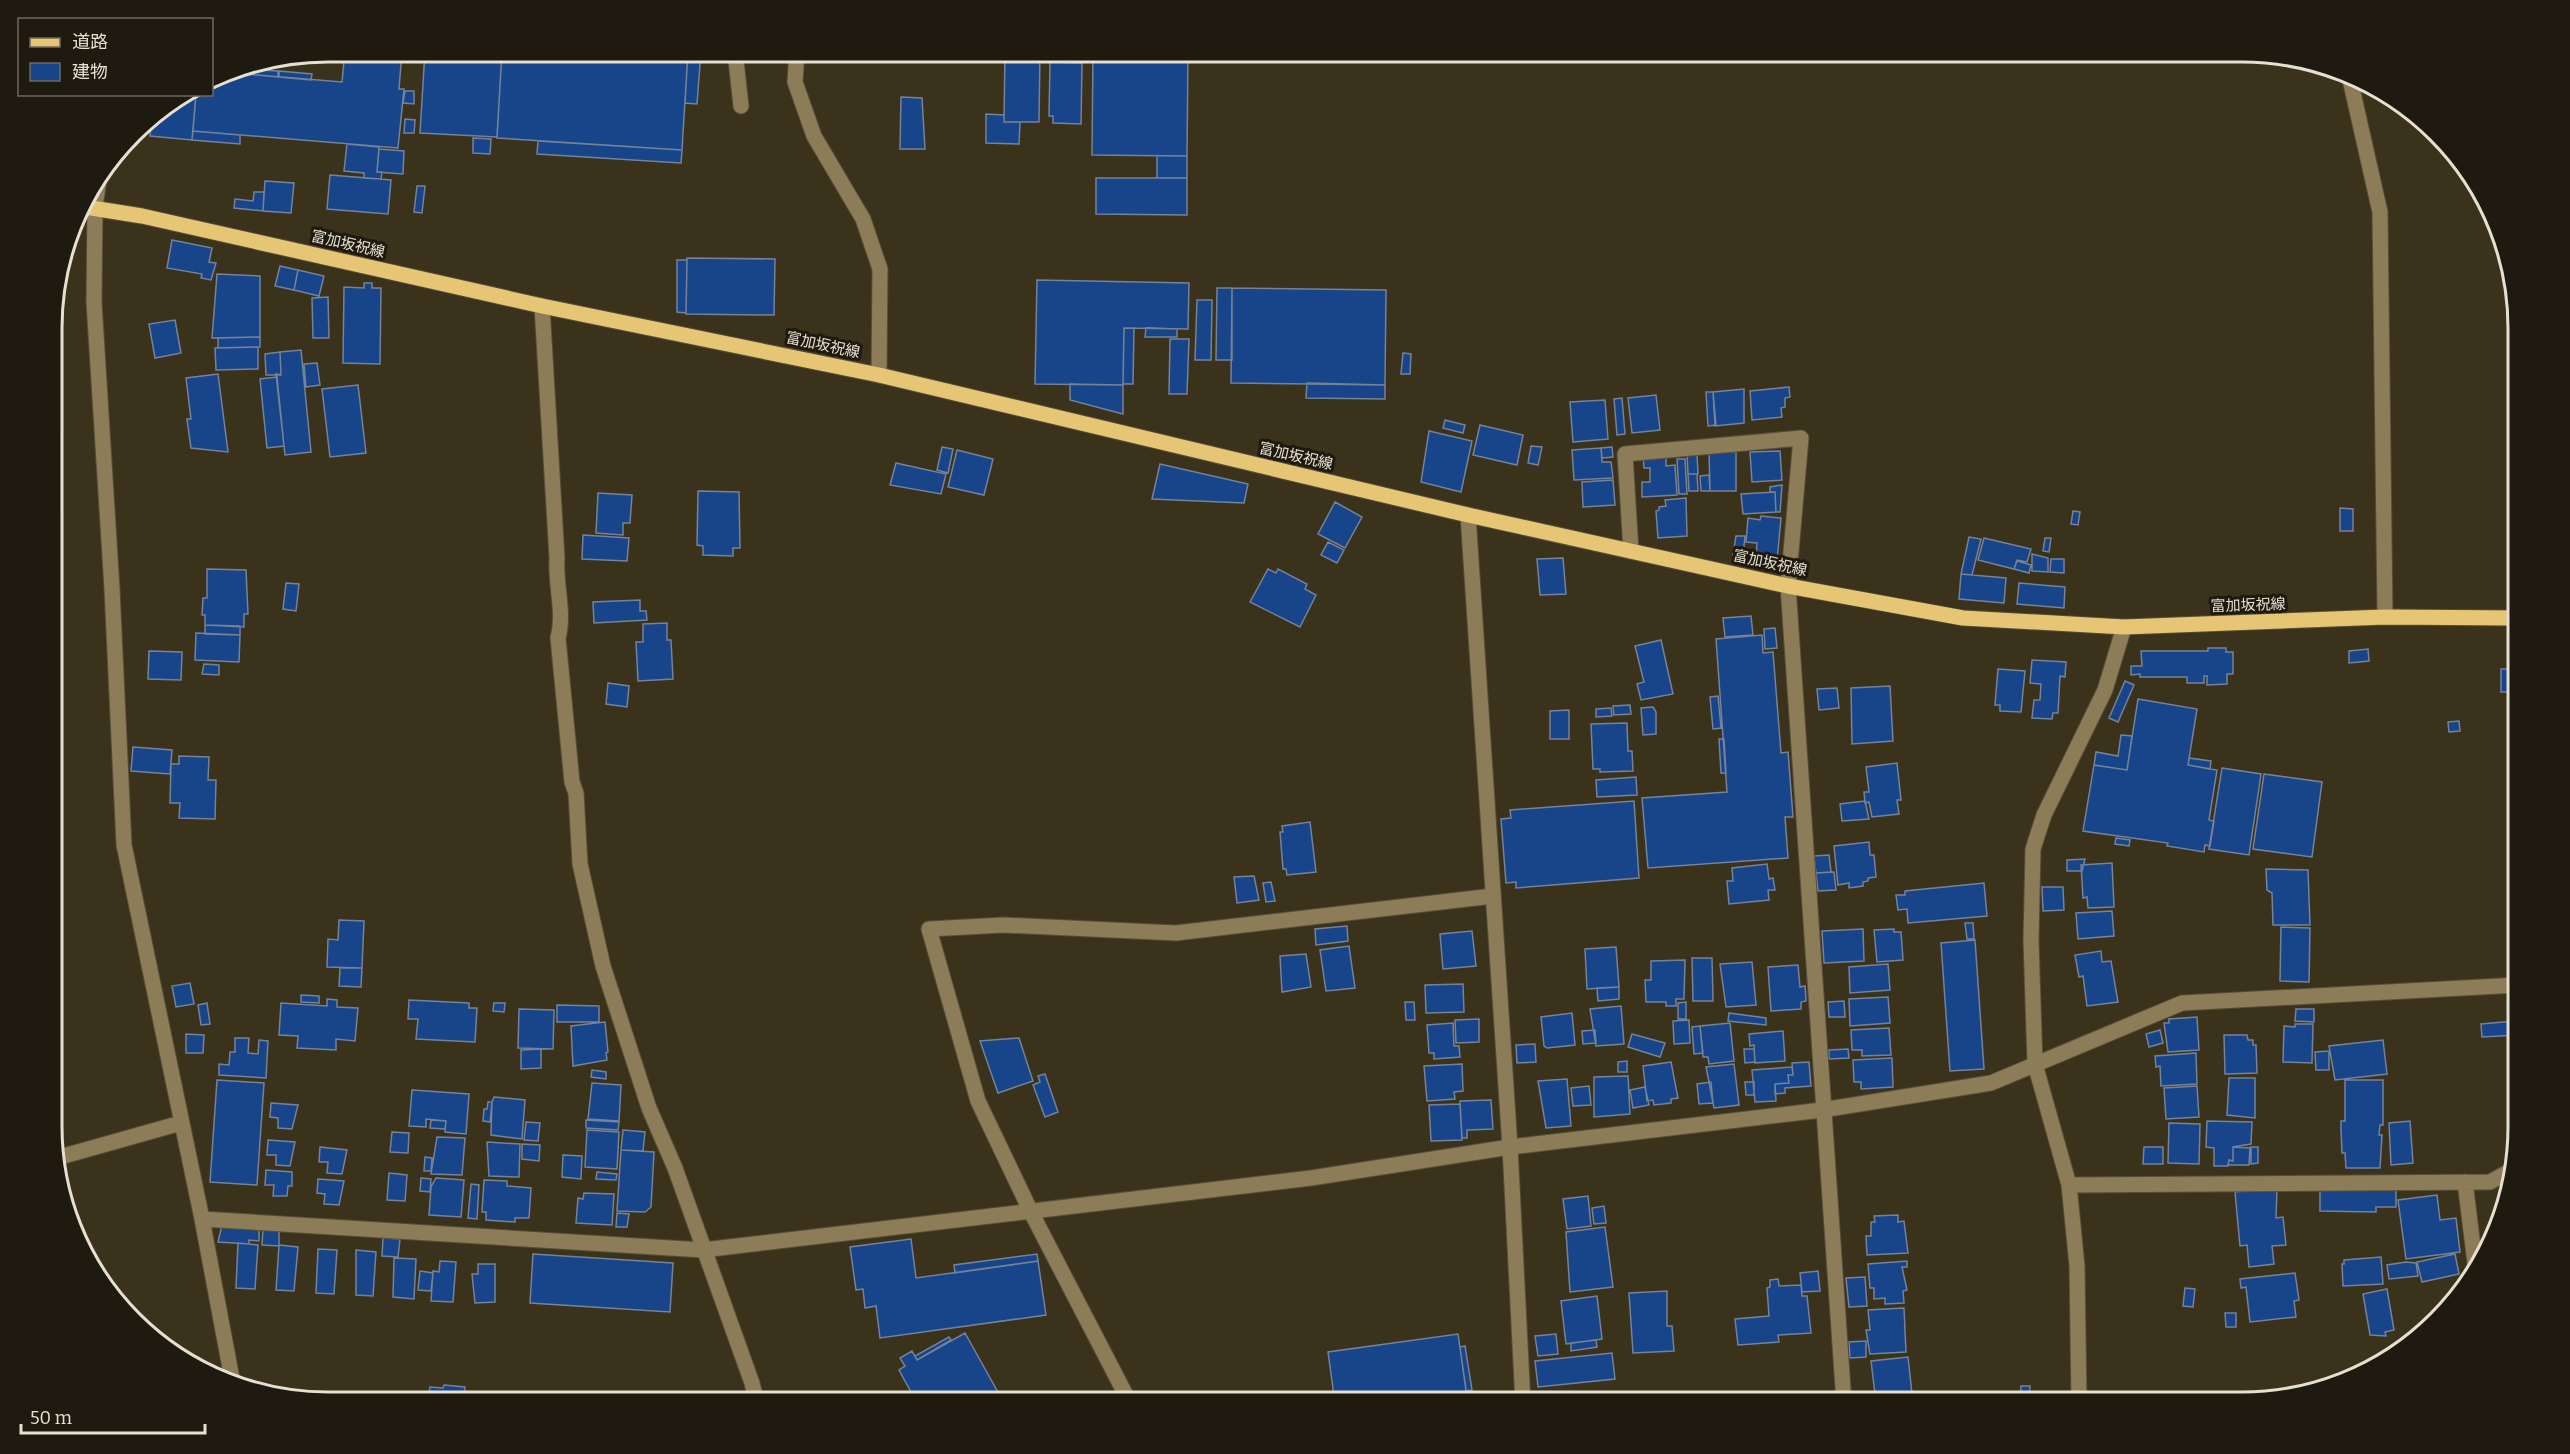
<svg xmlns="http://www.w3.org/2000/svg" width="2570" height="1454" viewBox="0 0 2570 1454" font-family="Bitter,'Noto Sans JP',serif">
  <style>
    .building { fill: #184489; stroke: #74839a; stroke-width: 1.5 }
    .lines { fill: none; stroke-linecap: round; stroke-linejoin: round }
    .minor-casing { stroke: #564e38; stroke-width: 17 }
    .major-casing { stroke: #564e38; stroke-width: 17 }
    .minor { stroke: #8c7c57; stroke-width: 15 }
    .major { stroke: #e6c575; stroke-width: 15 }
    .labels { text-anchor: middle; stroke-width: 6; stroke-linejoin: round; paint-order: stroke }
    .street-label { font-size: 15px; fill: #e6e0d2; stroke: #1f1a10 }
    .rim { fill: none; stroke: #e6e0d2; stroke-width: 3 }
  </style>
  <rect width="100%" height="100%" fill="#3b321b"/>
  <path class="building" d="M345 51H402L399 89H404L398 148 193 131 196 94H212V79L222 72 342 82Z
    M425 51H502L497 137 420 133Z
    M502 51H688L682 150 497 138Z
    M688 51H701L697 104 685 103Z
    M1005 51H1040L1039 122H1004Z
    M1093 51H1188L1187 156 1092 155Z
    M1050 62 1082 63 1081 124 1053 123V116H1049Z
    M247 69 278 71V77L246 74Z
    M279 71 312 74 311 80 279 77Z
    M405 91H414V104L403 103Z
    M186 94H196L192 140 150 136 152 115Z
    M901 97 922 98 925 149H900Z
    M986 114 1004 115V122H1020L1019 144 986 143Z
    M405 119 415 120 414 133H404Z
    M193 131 240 135V144L192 140Z
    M473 138 491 139 490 154 473 153Z
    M538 141 682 150 681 163 537 154Z
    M347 144 379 147 377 172H382L381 179 364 178V173L344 171Z
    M379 149 404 151 403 174 377 172Z
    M1157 156H1187V178H1157Z
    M330 175 391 180 388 214 327 209Z
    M1096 178H1187V215L1096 214Z
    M265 181 294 183 291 213 263 211Z
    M417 186H425L422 213 414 212Z
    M254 192H264L263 211 234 208 235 199 253 201Z
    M172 240 212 248 209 262 216 263 211 280 201 278 202 274 167 268Z
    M687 258 775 259 774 315 686 314Z
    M677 260H687L686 313 677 312Z
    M280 266 298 270 294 290 275 286Z
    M298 270 324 276 319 296 294 290Z
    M217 274 260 276V337L212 338Z
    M1037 280 1189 283 1188 329 1124 328 1123 385 1035 384Z
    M364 283H372V288H381L380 364 343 363 344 287 364 288Z
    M1217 288H1232V360H1216Z
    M1232 288 1386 290 1385 385 1231 383Z
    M328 297 329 338H313L312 298Z
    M1197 300H1212L1211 360H1195Z
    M175 320 181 353 155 358 149 324Z
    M1124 328H1134L1133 384H1123Z
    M1146 328 1177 329V337H1145Z
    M260 337V347L218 348V338Z
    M1170 339H1189L1187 394H1169Z
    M258 347V369L216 370 215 348Z
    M301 350 311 452 285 455 276 374 281 375 280 352Z
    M280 352 281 375H266L265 354Z
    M1403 353 1411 354 1410 374H1401Z
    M317 363 320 385 306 387 304 364Z
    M218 374 228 452 191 448 187 419H191L186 378Z
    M277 377 284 446 267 448 260 379Z
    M1307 383 1385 385V399L1306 398Z
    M1070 384 1123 385V414L1070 400Z
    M358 385 366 453 330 457 322 389Z
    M1789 387 1790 397 1785 398V407L1781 408 1782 417 1752 420 1750 391Z
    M1744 389V423L1715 426 1713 392Z
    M1706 392H1713L1716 425 1708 426Z
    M1656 395 1660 430 1632 433 1628 398Z
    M1622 398 1625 434 1617 435 1614 399Z
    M1605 400 1608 439 1573 442 1570 402Z
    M1445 420 1465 425 1463 433 1443 428Z
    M1480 425 1523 435 1517 465 1473 455Z
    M1429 431 1472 441 1461 492 1421 482Z
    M1531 446 1542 447 1538 465 1528 463Z
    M942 447 953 449 948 473 937 470Z
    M1612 447 1613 457 1602 458 1601 448Z
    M1601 448 1602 462H1611L1613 478 1574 480 1572 450Z
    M957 450 993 459 984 495 948 487Z
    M1780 451 1782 480 1752 482 1750 452Z
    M1709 452H1736V491H1710Z
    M1687 454H1697L1698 474H1688Z
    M1666 455V466L1675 465 1677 495 1642 497V482H1650V468H1644L1643 456Z
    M1677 459H1685L1687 494H1679Z
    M896 463 946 474 941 494 890 485Z
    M1160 464 1248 484 1244 503 1152 499Z
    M1688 474H1697L1698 491H1689Z
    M1709 475 1710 491H1701L1700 476Z
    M1613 480 1615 505 1583 507 1582 482Z
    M1782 485 1780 512H1776L1775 492H1770V487Z
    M698 491 739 492 740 548H733V556L703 555V546L697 545Z
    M1775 492 1776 512 1743 514 1741 494Z
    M598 493 632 495 630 523H623V535L596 533Z
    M1686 498 1687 536 1658 538 1656 511 1659 510V507L1666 506 1665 500Z
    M1335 502 1362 517 1345 548 1318 534Z
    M2340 508 2353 509V531H2340Z
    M2073 511 2080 512 2078 525 2071 524Z
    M1761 516 1781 518 1777 561 1756 559 1757 543 1746 542 1748 518 1760 520Z
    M583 535 629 538 627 561 582 559Z
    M1736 536H1745L1743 556 1733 555Z
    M1969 537 1981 539 1972 575 1961 574Z
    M1984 538 2031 549 2027 562 2017 560 2014 569 1978 560Z
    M2045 538H2051L2049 552 2043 551Z
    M1328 542 1344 550 1337 563 1321 555Z
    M2032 554 2048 558V572L2032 571Z
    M1563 558 1566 594 1540 595 1537 559Z
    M2051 559H2064V573L2050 572Z
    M2017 561 2031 565 2029 573 2014 569Z
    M207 569 246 570 248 614H244V627L205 625V615H202L203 598H207Z
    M1268 569 1276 573 1278 569 1307 584 1305 589 1316 595 1300 627 1250 602Z
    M1961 574 2006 578 2004 603 1959 599Z
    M286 583 299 584 296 611 283 609Z
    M2019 583 2065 587 2064 608 2017 604Z
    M640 600V611H646L647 620 594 623 593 602Z
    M1751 616 1753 635 1725 637 1723 618Z
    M667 623V640H671L673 679 638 681 636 642H643V624Z
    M205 625 240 626V635L205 634Z
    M1775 628 1777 648 1765 649 1764 629Z
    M196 633 240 635 239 662 195 660Z
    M1762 635 1763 653 1773 652 1781 753 1788 752 1793 817H1785L1788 858 1648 868 1642 798 1727 792 1716 639Z
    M1661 640 1673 694 1641 700 1637 684 1644 682 1635 646Z
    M2208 648H2226V652H2233V674H2227V684L2207 685V676H2204V683H2187V677H2140V674L2131 675V666H2142L2141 651H2208Z
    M2368 649 2369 661 2349 663V651Z
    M149 651 182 652 181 680 148 679Z
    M2032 660 2066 662 2065 677 2060 676 2058 713H2053L2052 719 2032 718 2034 700H2040L2041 684 2030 683Z
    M204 664 219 665V675L202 674Z
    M1998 669 2025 671 2021 712 2000 711V705H1995Z
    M2501 669H2518V692H2501Z
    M2125 681 2134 685 2118 722 2109 718Z
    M608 683 629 686 627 707 606 704Z
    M1890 686 1893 741 1852 744 1851 688Z
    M1837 688 1839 708 1819 710 1817 689Z
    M1718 696 1721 728 1713 729 1710 697Z
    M2138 699 2197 709 2188 765 2217 770 2209 820 2214 821 2210 846 2205 845 2204 852 2167 846 2168 843 2083 831 2094 765 2127 770Z
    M1630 705 1631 714 1614 715 1613 706Z
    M1653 707 1656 712V734L1643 735 1641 708Z
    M1611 708 1612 716 1596 717V709Z
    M1569 710V739H1550V711Z
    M2459 721 2460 731 2449 732 2448 722Z
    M1627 723 1628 751H1632L1633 771 1600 772V769H1593L1591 724Z
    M2121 735 2132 736 2127 770 2094 765 2096 752 2118 756Z
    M1719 739H1724L1726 773H1721Z
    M133 747 172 750 170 774 131 771Z
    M179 756 209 757 208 780H216L215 819 179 818 180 803H170L171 764H179Z
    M2189 758 2211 761 2210 769 2188 765Z
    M1897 763 1901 800H1897L1899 814 1872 817 1869 802 1865 803 1864 792H1869L1866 767Z
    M2222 768 2261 774 2249 855 2209 849Z
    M2264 774 2322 782 2312 857 2253 849Z
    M1636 777 1637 795 1597 797 1596 780Z
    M1634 801 1639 878 1516 888V882L1506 883 1501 819 1511 818 1510 810Z
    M1865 801 1869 819 1842 821 1840 804Z
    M1310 822 1316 872 1287 875 1286 869H1283L1280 832H1283L1282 826Z
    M2116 838 2130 840 2129 846 2115 844Z
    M1869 842 1870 855H1874L1876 877 1868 878V881L1863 882V886L1849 888V883L1838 885 1834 846Z
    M1829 855 1831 872 1816 873 1814 856Z
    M2085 859 2082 871H2067V860Z
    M2112 863 2114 907 2088 908 2087 897 2083 898 2081 865Z
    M1767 864 1769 879 1773 878 1775 890H1768L1769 900 1729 904 1727 881H1733L1732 868Z
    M2266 869 2308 870 2310 925H2273L2272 893 2267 890Z
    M1834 872 1836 890 1818 891 1816 873Z
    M1254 876 1259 900 1237 903 1234 877Z
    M1271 882 1275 901 1266 902 1263 883Z
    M1984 883 1987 916 1908 923 1907 909 1898 910 1896 895H1905V891Z
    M2042 887H2063L2064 910 2043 911Z
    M2112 911 2114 936 2078 939 2076 913Z
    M339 920 364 921 362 968 327 967 328 939 338 940Z
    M1965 923H1973L1974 939H1967Z
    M1347 926 1348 941 1316 945 1315 929Z
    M2281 927 2310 928 2309 982 2280 981Z
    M1863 929 1864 961 1824 963 1822 931Z
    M1894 929V932H1901L1903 960 1877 962 1874 930Z
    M1472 931 1476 966 1443 969 1440 934Z
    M1975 940 1984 1069 1950 1071 1941 943Z
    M1349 946 1355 988 1326 991 1320 950Z
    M1616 947 1619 987 1587 989 1585 949Z
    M2101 951 2102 962 2111 961 2118 1002 2087 1006 2083 976 2079 977 2075 955Z
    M1306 954 1311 987 1282 992 1280 956Z
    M1692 958H1712L1713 1001H1693Z
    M1685 960 1684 999H1676V1006H1666V1002H1646L1645 980H1651V961Z
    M1752 962 1756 1005 1726 1007 1720 964Z
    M1888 964 1890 990 1850 993 1849 967Z
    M1798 965 1800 987 1805 986 1806 1001 1801 1002V1009L1771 1011 1768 967Z
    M340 968H362L361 987 339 986Z
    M190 983 194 1004 176 1007 172 986Z
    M1463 984 1464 1012 1426 1013 1425 985Z
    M1619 987V999L1598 1001 1597 988Z
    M301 995 319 996V1003L301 1002Z
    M1888 997 1890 1023 1850 1026 1849 999Z
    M327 999 337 1000V1007L358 1008 355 1041 336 1039V1050L297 1048 298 1036 279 1035 281 1003 327 1006Z
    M409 1000 469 1003V1008H477L475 1042 416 1039 418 1019H408Z
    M1844 1001 1845 1017H1829L1828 1002Z
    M1405 1002H1414L1415 1020H1406Z
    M1686 1002V1019H1678V1003Z
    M207 1003 210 1024 201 1025 198 1005Z
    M494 1003H505L504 1012 493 1011Z
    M557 1005 599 1006V1022H557Z
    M1621 1006 1624 1044 1596 1046 1590 1009Z
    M519 1009 554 1010 553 1049 518 1048Z
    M2296 1009H2314V1022L2295 1021Z
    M1572 1013 1575 1045 1547 1048 1544 1046 1541 1017Z
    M1729 1013 1766 1018V1025L1728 1021Z
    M2197 1017 2199 1050 2168 1052 2164 1023H2169V1019Z
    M1479 1019V1042L1456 1043 1455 1020Z
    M1689 1020 1690 1043 1674 1044 1673 1021Z
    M2515 1021 2516 1035 2482 1037 2481 1024Z
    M605 1022 608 1052 606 1053 607 1060 573 1066 571 1026Z
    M1453 1023 1454 1046H1459L1460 1057 1434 1059V1053H1429L1427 1025Z
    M1730 1023 1734 1061 1709 1064 1708 1057H1703L1700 1026Z
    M2295 1024H2313L2312 1063 2283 1062 2284 1026 2295 1027Z
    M1700 1026 1703 1053 1694 1054 1692 1027Z
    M1889 1028 1891 1055 1862 1056V1050H1852L1851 1030Z
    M1595 1030 1596 1043 1583 1044 1582 1031Z
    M2160 1030 2163 1043 2149 1047 2146 1034Z
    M1783 1031 1785 1061 1755 1063 1754 1045 1750 1046 1749 1034Z
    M186 1034 204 1035 203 1053H186Z
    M1632 1034 1665 1043 1660 1057 1628 1047Z
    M2224 1035H2247L2248 1040H2253V1045H2256L2257 1073 2225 1074Z
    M235 1038H249L248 1053 258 1054 259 1040 268 1041 266 1078 219 1075V1064L229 1065 230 1052H235Z
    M1019 1038 1033 1081 998 1093 980 1041Z
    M2383 1040 2387 1074 2335 1080 2329 1046Z
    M1535 1044 1536 1062 1517 1063 1516 1045Z
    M541 1049V1068L521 1069V1050Z
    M1744 1049H1754L1755 1062 1745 1063Z
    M1848 1049 1849 1058 1829 1059V1050Z
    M2329 1051V1070H2316L2315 1052Z
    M2196 1053 2197 1084 2161 1086 2160 1066 2156 1067 2155 1056Z
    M1892 1058 1893 1087 1861 1089V1082H1854L1853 1060Z
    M1627 1061V1072H1618V1062Z
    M1671 1062 1678 1098 1671 1099V1103L1654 1105 1653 1100 1647 1101 1643 1066Z
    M1809 1062 1811 1086 1785 1088V1093L1775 1094V1084L1789 1083 1788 1075H1793L1792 1063Z
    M1462 1064 1463 1091 1454 1092 1455 1099 1427 1101 1424 1066Z
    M1734 1064 1739 1105 1714 1108 1706 1067Z
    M1792 1067 1793 1075H1788L1789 1083 1775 1084 1776 1101 1755 1102 1752 1070Z
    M592 1070 606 1072V1079L591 1077Z
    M1045 1074 1058 1112 1045 1117 1033 1085 1040 1082 1038 1076Z
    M1628 1076 1630 1114 1594 1117V1077Z
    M2229 1078H2255V1118L2227 1115Z
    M1567 1079 1571 1126 1546 1128 1538 1081Z
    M217 1080 264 1083 257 1185 210 1182Z
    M2345 1080H2383V1125H2380L2379 1135H2382L2380 1168H2346L2345 1153H2342L2341 1129V1121H2345Z
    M1711 1082 1713 1103 1699 1104 1697 1084Z
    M1745 1082H1754V1095H1746Z
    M592 1083 621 1085 619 1121 588 1119Z
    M1589 1086 1591 1105 1573 1106 1571 1088Z
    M2197 1086 2199 1117 2166 1119 2164 1088Z
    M1645 1087 1649 1105 1633 1108 1630 1090Z
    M412 1090 469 1094 466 1134 445 1132 446 1121 426 1119V1127L409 1126Z
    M494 1097 525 1100 522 1139 491 1135 492 1102Z
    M1491 1100 1493 1129 1467 1130V1138H1462L1460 1101Z
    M488 1102H492L490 1122 483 1121 484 1109H487Z
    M271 1103 298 1105 292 1129 278 1128V1118L270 1117Z
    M1460 1104 1462 1140 1431 1141 1429 1105Z
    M431 1120 446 1121 445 1129 430 1128Z
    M586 1120 619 1122 618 1130 586 1128Z
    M2207 1121 2252 1122 2251 1144 2233 1147V1161L2229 1160 2228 1166H2214V1148L2206 1147Z
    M2410 1121 2413 1163 2391 1165 2389 1123Z
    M526 1122 540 1123 538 1141 524 1140Z
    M2169 1123 2200 1124 2199 1164 2168 1163Z
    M587 1130 619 1132 617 1169 585 1167Z
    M623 1130 645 1132 643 1151 621 1150Z
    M392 1132 409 1133 408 1153 390 1152Z
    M437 1137 465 1138 462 1175 431 1174Z
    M268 1140 295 1142 290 1166 276 1165V1155H267Z
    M487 1142 520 1144 519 1177 489 1176Z
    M522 1144 540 1145 539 1161 522 1159Z
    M320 1147 347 1150 342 1174 327 1173 328 1162H319Z
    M2144 1147H2163V1164H2143Z
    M2233 1147 2250 1148 2249 1165H2228L2229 1160 2233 1161Z
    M2251 1147H2258V1163L2251 1164Z
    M621 1150 654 1152 651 1207 645 1212 617 1211Z
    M563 1155 582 1156 581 1179 562 1177Z
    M425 1157 432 1158 431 1171H424Z
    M266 1170 292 1172V1186H288L287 1196H273L274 1185H265Z
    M597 1172 617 1174 616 1180 596 1179Z
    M389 1173 407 1175 405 1201 387 1200Z
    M421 1178 431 1179 430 1192 420 1191Z
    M436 1178 464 1180 461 1217 429 1215 431 1187Z
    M318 1179 344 1181 339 1205 324 1204 325 1194 317 1193Z
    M484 1180 507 1181V1186L531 1188 529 1218H515V1222L486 1220V1212H482Z
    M471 1184 479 1185 477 1219 468 1218Z
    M2277 1188 2276 1218 2283 1217 2286 1245 2272 1246 2274 1264 2249 1267 2247 1245 2240 1246 2235 1192Z
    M2320 1189 2396 1190V1207H2376V1212L2320 1211Z
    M584 1193 614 1194 612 1225 576 1223 578 1198 583 1199Z
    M2437 1195 2440 1220 2456 1218 2460 1252 2406 1259 2398 1200Z
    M1588 1196 1591 1226 1567 1229 1563 1199Z
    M1604 1206 1606 1223 1594 1224 1592 1208Z
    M617 1213 629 1214 627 1227H616Z
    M1898 1215V1222L1904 1221 1908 1253 1867 1255 1866 1236H1871V1222H1875L1874 1216Z
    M222 1225 259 1227V1241L249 1240V1244L218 1242Z
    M1605 1227 1613 1287 1570 1292 1566 1232Z
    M263 1228 279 1229V1246L262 1245Z
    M383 1238 400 1239 398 1257 382 1256Z
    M911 1239 916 1278 1038 1261 1046 1315 880 1338 876 1306 865 1308 863 1289 856 1290 850 1247Z
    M238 1243 258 1245 255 1289 236 1288Z
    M279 1245 298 1247 294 1291 276 1290Z
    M318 1249 337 1250 334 1294 316 1293Z
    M356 1250 376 1252 373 1296 356 1295Z
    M533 1254 673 1263 670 1312 530 1303Z
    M1037 1254 1038 1261 955 1273 954 1265Z
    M2455 1254 2459 1274 2422 1282 2417 1262Z
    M2381 1257 2383 1284 2343 1286 2342 1264H2344V1260Z
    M394 1258 416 1259 414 1299 393 1297Z
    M440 1261 456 1262 453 1302 431 1301 433 1271 439 1272Z
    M1907 1261V1267H1902L1907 1290 1903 1291 1904 1303 1885 1304V1298L1874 1299V1288H1870L1868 1264Z
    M2406 1262 2416 1263 2418 1276 2389 1279 2387 1265Z
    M478 1264H495V1302L475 1303 472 1274H478Z
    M420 1271 433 1273 431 1291 418 1290Z
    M1818 1271 1820 1291 1802 1292 1800 1273Z
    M2295 1273 2299 1300 2294 1301 2296 1317 2250 1322 2246 1287 2241 1288 2240 1279Z
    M1865 1277 1867 1306 1849 1307 1846 1278Z
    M1778 1279 1779 1286 1801 1285 1802 1296H1807L1811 1333 1778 1335 1779 1342 1738 1345 1735 1319 1769 1316 1767 1288 1770 1287V1280Z
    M2185 1288 2195 1289 2193 1307 2183 1306Z
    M2387 1289 2394 1330 2385 1332 2386 1336 2370 1335 2363 1294Z
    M1667 1291V1326H1672L1674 1351 1633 1353 1629 1293Z
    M1597 1296 1602 1339 1566 1344 1561 1301Z
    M1904 1308 1906 1352 1870 1354 1866 1330H1870L1868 1310Z
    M2225 1313H2236V1327H2226Z
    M965 1333 1004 1403H917L899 1370 905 1366 900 1358 912 1351 917 1360Z
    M1458 1334 1468 1403H1335L1328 1352Z
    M1556 1334 1558 1354 1538 1356 1535 1336Z
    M949 1337 951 1340 917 1360 915 1356Z
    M1596 1340 1597 1347 1571 1351V1343Z
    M1866 1341V1357L1850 1358 1849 1342Z
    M1465 1346 1472 1390 1466 1391 1460 1347Z
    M1612 1353 1615 1379 1538 1387 1535 1361Z
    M1908 1357 1913 1403H1884L1883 1393 1875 1394 1871 1361Z
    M444 1385 465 1387 463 1403H427L430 1387 443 1388Z
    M2021 1386H2030L2029 1402H2020Z"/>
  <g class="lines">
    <g class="minor-casing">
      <path id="minor" d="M735 51 741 106
        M797 51 795 82 814 136 863 219 880 269 879 375
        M2349 75 2380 212 2385 617
        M99 180 95 207 94 302 112 589 124 845 202 1219 233 1384
        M542 306 557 558C555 585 565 612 558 638L572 782 576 793 580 864 603 966 649 1108 675 1168 752 1383 757 1403
        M1468 515 1510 1147 1523 1403
        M1631 551 1625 454 1801 438 1788 586 1844 1403
        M53 1159 181 1123
        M2465 1182 2476 1271
        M2069 1185 2490 1182 2510 1171
        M202 1219 703 1250 1311 1178 1510 1147 1822 1110 1991 1083 2182 1003 2518 985
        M2079 1402 2077 1266 2069 1185 2035 1064 2031 940 2033 849 2044 815 2105 690 2124 627
        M1130 1403 1031 1212 978 1101 929 929 1003 925 1176 933 1493 896"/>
    </g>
    <g class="major-casing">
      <path id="major" d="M79 206 142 216 542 306 879 375 1468 515 1788 586 1963 618 2124 627 2385 617 2518 618"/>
    </g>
    <use href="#minor" class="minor"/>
    <use href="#major" class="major"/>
  </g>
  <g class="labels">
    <g class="street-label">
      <text transform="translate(348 244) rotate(13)" y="5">富加坂祝線</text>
      <text transform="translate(823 345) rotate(12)" y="5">富加坂祝線</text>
      <text transform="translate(1296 456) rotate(13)" y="5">富加坂祝線</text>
      <text transform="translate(1770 563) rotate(12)" y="5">富加坂祝線</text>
      <text transform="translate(2248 605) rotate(-2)" y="5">富加坂祝線</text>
    </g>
  </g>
  <path d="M0 0H2570V1454H0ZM328 62H2242A266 266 0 0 1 2508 328V1126A266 266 0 0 1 2242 1392H328A266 266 0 0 1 62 1126V328A266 266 0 0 1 328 62Z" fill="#1f1a10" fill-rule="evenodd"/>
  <path class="rim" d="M328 62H2242A266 266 0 0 1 2508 328V1126A266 266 0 0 1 2242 1392H328A266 266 0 0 1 62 1126V328A266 266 0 0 1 328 62Z"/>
  <rect x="18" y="18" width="195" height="78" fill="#1f1a10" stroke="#6f695e" stroke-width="1.5"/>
  <rect x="30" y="38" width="30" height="9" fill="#e6c575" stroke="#6f695e" stroke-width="1.5"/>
  <text x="72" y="48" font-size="18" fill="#e6e0d2">道路</text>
  <rect x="30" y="63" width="30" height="18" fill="#184489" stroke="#6f695e" stroke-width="1.5"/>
  <text x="72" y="78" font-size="18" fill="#e6e0d2">建物</text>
  <path d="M21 1424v9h184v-9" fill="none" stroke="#e6e0d2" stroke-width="3"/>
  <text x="30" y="1424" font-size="18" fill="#e6e0d2" stroke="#1f1a10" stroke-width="4.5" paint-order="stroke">50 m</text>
</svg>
